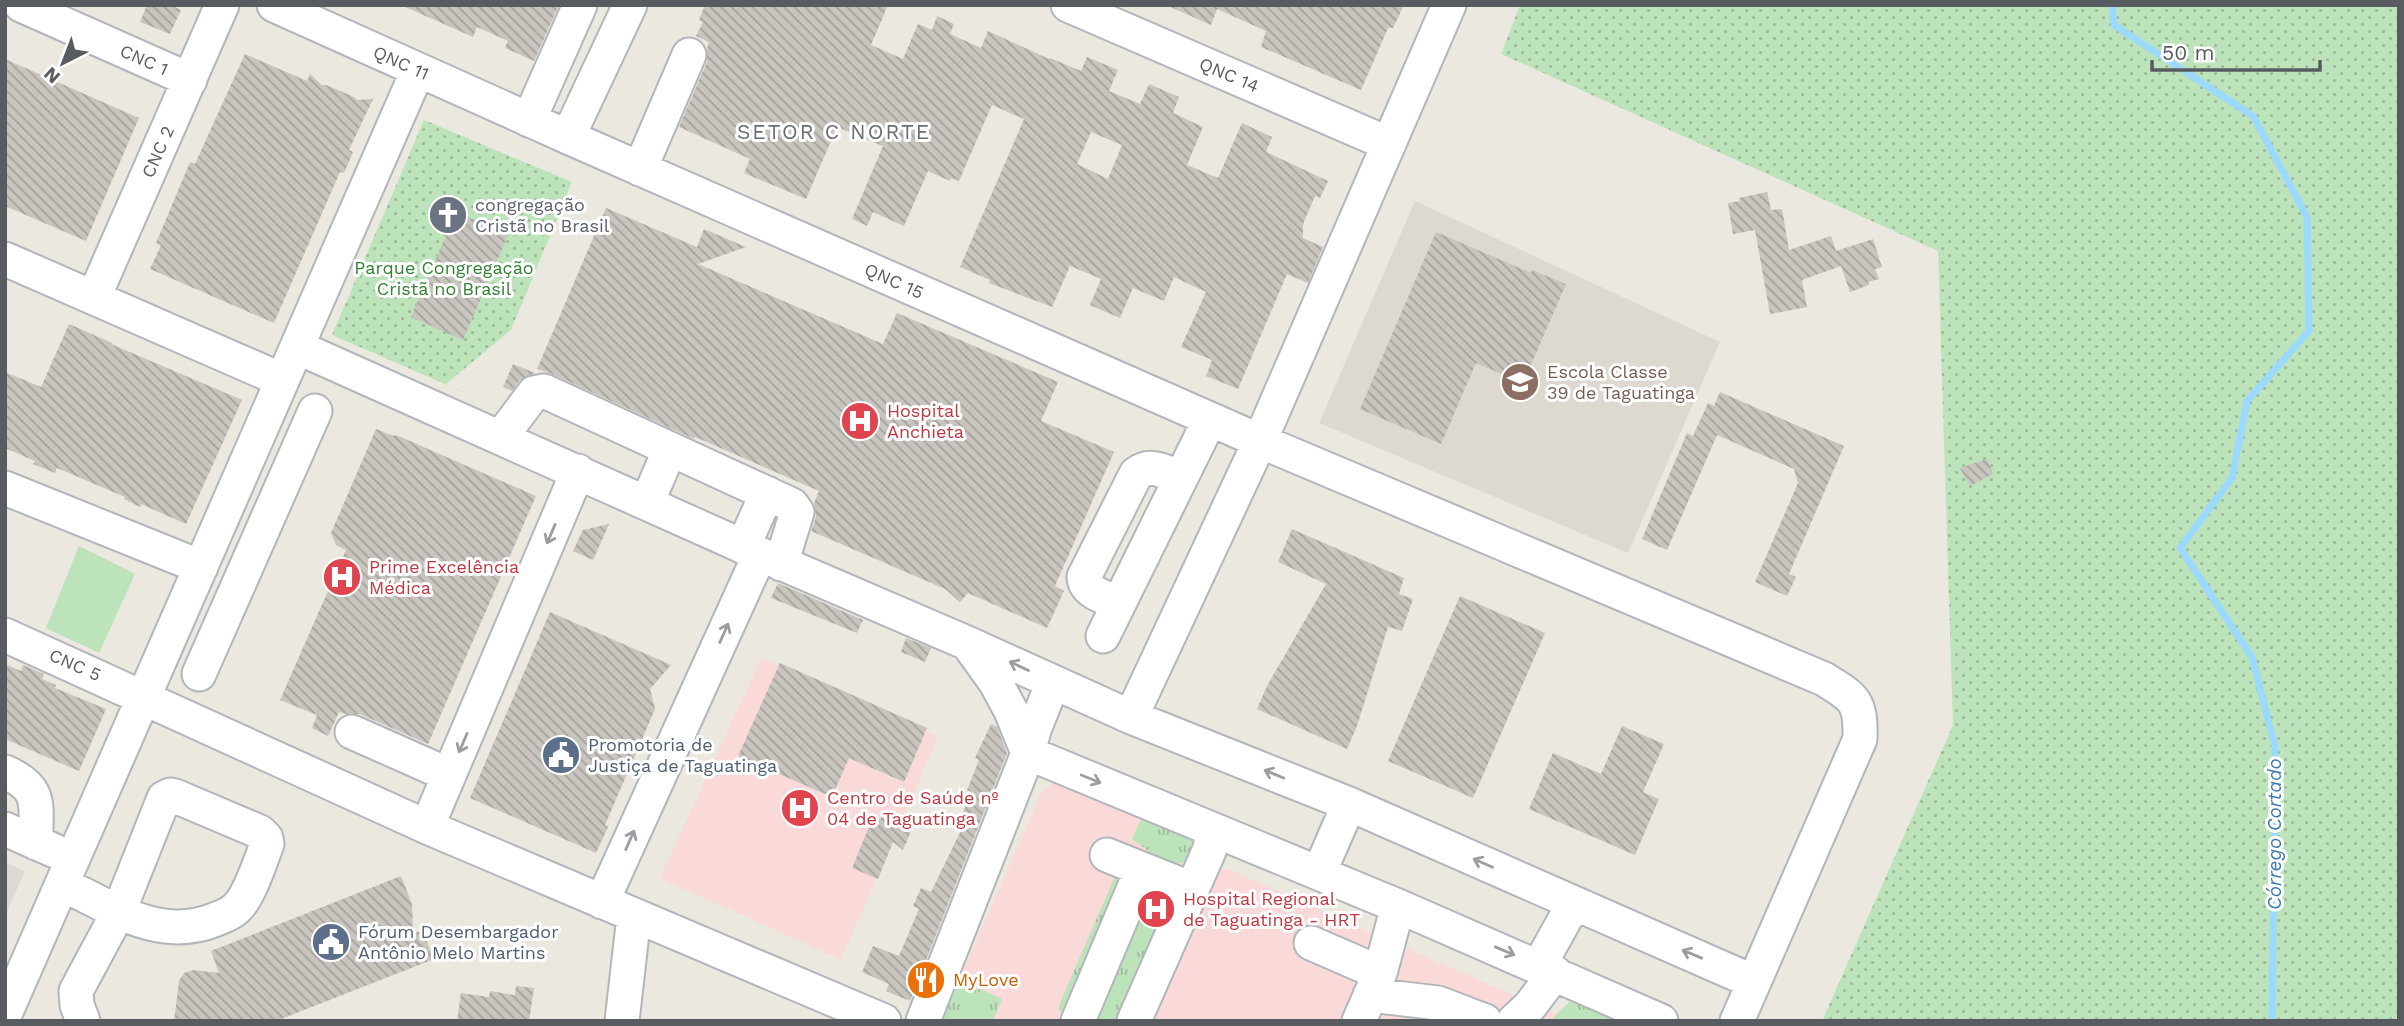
<svg xmlns="http://www.w3.org/2000/svg" width="2404" height="1026" viewBox="0 0 2404 1026" font-family="'Work Sans',sans-serif">
  <style>
    .education { fill: #ddd9d0 }
    .medical { fill: #fadad9 }
    .grass { fill: url(#grass-tufts) }
    .park { fill: url(#park-dots) }
    .garden { fill: #bde3bb }
    .lines { fill: none; stroke-linecap: round; stroke-linejoin: round }
    .stream { stroke: #9cd9fe; stroke-width: 7 }
    .building { fill: url(#building-back-hatch); fill-rule: evenodd }
    .minor-casing { stroke: #b2b6ba; stroke-width: 37 }
    .minor { stroke: #fff; stroke-width: 33 }
    .oneway { stroke: #9b9da0 }
    .labels { text-anchor: middle; stroke-width: 6; stroke-linejoin: round; paint-order: stroke }
    .street-label { font-size: 18px; fill: #585c60; stroke: #fff }
    .worship-label { font-size: 18px; fill: #5b616d; stroke: #fff; text-anchor: start }
    .park-label { font-size: 18px; fill: #358235; stroke: #fff }
    .education-label { font-size: 18px; fill: #785e54; stroke: #fff; text-anchor: start }
    .health-label { font-size: 18px; fill: #be3a42; stroke: #fff; text-anchor: start }
    .service-label { font-size: 18px; fill: #4e5e75; stroke: #fff; text-anchor: start }
    .food-label { font-size: 18px; fill: #c56008; stroke: #fff; text-anchor: start }
    .water-label { font-size: 19px; font-style: italic; fill: #3b79ae; stroke: #fff }
    .quarter-label { font-size: 21px; letter-spacing: 2px; fill: #696e72; stroke: #fff }
  </style>
  <defs>
    <pattern id="grass-tufts" width="24" height="20" patternUnits="userSpaceOnUse" patternTransform="scale(1.75)"><rect width="24" height="20" fill="#bde3bb"/><path d="M3 7l-1-3M5 7V3M7 7l1-3M15 17l-1-3M17 17v-4M19 17l1-3" fill="none" stroke="#9cbb9b"/></pattern>
    <pattern id="park-dots" width="8" height="8" patternUnits="userSpaceOnUse" patternTransform="scale(1.75)"><rect width="8" height="8" fill="#bde3bb"/><path d="M2 2h.1M6 6h.1" fill="none" stroke="#9cbb9b" stroke-width="1.8" stroke-linecap="round"/></pattern>
    <pattern id="building-back-hatch" width="6" height="6" patternUnits="userSpaceOnUse" patternTransform="scale(1.75)"><rect width="6" height="6" fill="#c8c4be"/><path d="M-1 5l2 2M0 0l6 6M5-1l2 2" fill="none" stroke="#a5a29e"/></pattern>
  </defs>
  <rect width="100%" height="100%" fill="#ebe8df"/>
  <path class="education" d="M1415 201 1720 342 1628 553 1319 423Z
    M5 862 25 871 5 916Z"/>
  <path class="medical" d="M761 658 938 737 841 960 660 878Z
    M1054 782 1142 817 1133 840 1192 866 1230 870 1572 1021H941L1041 794Z"/>
  <path class="grass" d="M1126 802 1198 842 1188 861C1170 869 1147 850 1132 839L1142 817Z
    M1116 874H1122L1064 1015 1059 1010V1005Z
    M1148 889 1171 896 1117 1021H1091Z
    M971 984 1002 999 993 1021H941L956 988Z
    M1573 999 1626 1021H1553L1556 1014Z"/>
  <path class="park" d="M1520 5H2399V1021H1822L1953 725 1938 251 1501 54Z
    M424 120 572 182 511 330 446 384 482 400 332 335Z"/>
  <path class="garden" d="M79 546 135 574 99 653 46 628Z"/>
  <g class="lines">
    <path class="stream" d="M2112 5 2114 25 2253 116 2307 217 2309 331 2247 401 2232 478 2180 548 2252 657 2275 747 2272 1021"/>
  </g>
  <path class="building" d="M147 5H171L181 10 170 34 140 22Z
    M401 5H559L534 61 505 48 508 41 477 27 473 37Z
    M705 5H888L871 45 903 59 918 24 932 30 937 16 954 24 950 34 981 48 988 31 1049 59 1050 58 1081 71 1087 57 1118 70 1109 91 1140 104 1149 84 1179 97 1173 113 1203 127 1187 165 1218 178 1242 123 1272 137 1266 152 1328 181 1320 198 1315 196 1303 224V238L1323 247 1308 283 1287 274 1238 389 1206 376 1212 360 1181 347 1206 292 1174 277 1164 301 1133 288 1120 318 1090 305 1101 279 1070 266 1052 307 989 283 990 280 960 267 1024 119 992 105 959 181 951 178 950 181 928 171 904 226 873 212 867 226 852 219 883 146 837 127 806 199 744 173 750 159 679 127 707 62V49L709 42 696 36 703 22 699 20ZM1091 132 1122 145 1108 179 1077 164Z
    M1166 5H1404L1393 28H1388L1361 90 1261 47 1266 31 1217 9 1211 25Z
    M245 54 307 81 310 74 322 85H326L352 96 357 100 373 99 349 150 353 152 344 173 340 172 274 323 150 269 161 245 156 243 190 162 195 164Z
    M5 59 139 118 86 241 5 206Z
    M1767 192 1771 210 1782 209 1789 250 1831 236 1836 251 1873 239 1882 267 1875 269 1879 279 1868 282 1869 285 1850 292 1841 266 1802 280 1807 307 1770 314 1755 230 1733 234 1728 203 1740 201 1739 198Z
    M606 208 697 247 704 229 746 247 698 264 883 344 897 313 1058 382 1041 421 1114 452 1055 586 1064 591 1047 628 968 593 960 602 945 589 811 531 816 517 814 503 819 491 695 437 694 439 552 374 537 369Z
    M456 212 508 235 463 340 411 317Z
    M1436 232 1531 273 1532 270 1566 284 1523 383 1476 363 1441 444 1360 409Z
    M69 324 112 343 111 344 242 400 186 524 141 504 140 507 124 499 125 497 57 468 55 473 33 464 35 461 5 448V372L41 387Z
    M513 364 535 373 519 381 512 391 503 387Z
    M1720 392 1844 446 1789 574 1796 577 1787 596 1755 582 1798 483 1794 469 1717 435 1667 550 1642 539 1687 433 1693 436 1708 403 1714 406Z
    M376 429 394 436 396 435 536 496 428 744 360 714H346L339 712 328 736 312 728 317 715 280 700 346 550 336 545 331 533Z
    M1987 459 1993 474 1970 486 1960 468Z
    M609 524 593 560 573 551 583 530Z
    M1292 529 1404 578 1399 594 1413 599 1402 631 1388 627 1357 726 1347 749 1257 709 1267 686 1326 584 1278 562Z
    M778 583 863 620 857 633 771 598Z
    M1460 596 1545 633 1473 798 1388 761Z
    M550 612 671 665 650 689 655 709 605 825 608 827 596 853 470 798Z
    M906 638 931 648 925 662 901 652Z
    M780 663 927 728 904 782 849 758 832 797 738 756Z
    M5 664 21 671 23 665 44 674 42 679 56 685 55 688 106 709 79 771 5 739Z
    M991 724 997 727 1007 753 910 1001 886 991 889 984 862 972 873 946 899 956 919 909 913 906 921 888 931 892 969 814 963 812 972 792 967 790 979 760 975 758Z
    M1622 726 1664 744 1643 792 1659 799 1635 855 1529 809 1553 753 1601 774Z
    M864 813 881 819 882 815 901 823 900 827 911 831 903 850 893 842 878 879 852 868 871 822 863 815Z
    M401 876 412 904 413 934 422 930 434 959 276 1021H174L179 981 184 973 193 970 219 973 211 951Z
    M516 986 534 988 529 1021H457L461 993 489 997 490 991 515 995Z"/>
  <g class="lines">
    <g class="minor-casing">
      <path id="minor" d="M21 5 190 80
        M274 5 568 137 1260 441 1824 679C1855 698 1861 701 1860 739L1737 1021
        M1068 5 1389 144
        M529 120 580 5
        M568 137 630 5
        M640 169 689 55
        M5 259 282 380
        M94 297 222 5
        M297 347 760 554 967 643 1131 717 1349 804 1754 982
        M501 437 534 393 544 391 792 505 797 512 781 564
        M5 488 201 567
        M647 503 670 449
        M743 547 767 493
        M1119 603C1105 597 1085 593 1084 577L1136 474C1151 462 1165 472 1181 478
        M5 635 427 827 884 1021
        M1103 636 1210 419
        M968 644 996 683 1011 711 1028 753 1398 906 1661 1021
        M199 674 315 411
        M1131 717 1260 441 1449 5
        M352 732 449 775
        M5 772C44 789 35 806 36 843
        M427 827 578 471
        M5 829 55 851
        M1107 855 1192 889
        M1319 873 1349 804
        M62 884C111 907 159 942 214 920 224 916 234 913 241 903 252 888 260 862 267 844L266 838 260 832 175 796 170 795 164 798 119 911 76 991 77 1005 83 1021
        M602 902 760 554
        M1311 943 1380 973
        M1539 966 1574 903
        M1370 995 1438 1003 1485 1021
        M5 1014 418 70
        M622 1021 634 916
        M923 1021 1028 753 1034 730 1053 682
        M1078 1021 1142 869
        M1134 1021 1209 851 1212 841 1207 827
        M1359 1021 1380 973 1398 906
        M1514 1021 1530 1006 1555 973"/>
    </g>
    <use href="#minor" class="minor"/>
  </g>
  <defs><path id="oneway-shaft" d="M-6 0H5M1.5-3L5.5 0L1.5 3" fill="none" stroke-width="1.6" stroke-linecap="round" stroke-linejoin="round" transform="scale(1.75)"/></defs>
  <g class="oneway">
    <use href="#oneway-shaft" transform="translate(551 534) rotate(113)"/>
    <use href="#oneway-shaft" transform="translate(724 633) rotate(-66)"/>
    <use href="#oneway-shaft" transform="translate(1019 666) rotate(-155)"/>
    <use href="#oneway-shaft" transform="translate(463 743) rotate(113)"/>
    <use href="#oneway-shaft" transform="translate(1274 774) rotate(-158)"/>
    <use href="#oneway-shaft" transform="translate(1091 779) rotate(22)"/>
    <use href="#oneway-shaft" transform="translate(630 840) rotate(-66)"/>
    <use href="#oneway-shaft" transform="translate(1483 863) rotate(-156)"/>
    <use href="#oneway-shaft" transform="translate(1505 951) rotate(23)"/>
    <use href="#oneway-shaft" transform="translate(1692 954) rotate(-157)"/>
  </g>
  <defs>
    <g id="church-disc" transform="scale(2.0125)"><circle r="9.5" fill="#6b7280" stroke="#fff"/><path d="M-1.2-6h2.4v3.5h3.3v2.4h-3.3V6h-2.4V-.1h-3.3v-2.4h3.3Z" fill="#fff"/></g>
    <g id="school-disc" transform="scale(2.0125)"><circle r="9.5" fill="#8d6e63" stroke="#fff"/><path d="M0-5L7-2L0 1L-7-2ZM-4 1L0 2.5L4 1V4Q0 6-4 4Z" fill="#fff"/></g>
    <g id="hospital-disc" transform="scale(2.0125)"><circle r="9.5" fill="#e0444e" stroke="#fff"/><path d="M-5-5h3v3.5h4V-5h3V5h-3V1.5h-4V5h-3Z" fill="#fff"/></g>
    <g id="civic-disc" transform="scale(2.0125)"><circle r="9.5" fill="#5c6f8a" stroke="#fff"/><path d="M-.6-6.5H3V-4.5H.6V-3L4-1V1h2V6H-6V1h2V-1L-.6-3ZM-1.2 2.5V6h2.4V2.5Z" fill="#fff"/></g>
    <g id="restaurant-disc" transform="scale(2.0125)"><circle r="9.5" fill="#e8710a" stroke="#fff"/><path d="M-5-6h1v4h1v-4h1v4h1v-4h1v5L-1.5 .5V6h-2V.5L-5-1ZM5-6V6H3V1.5H1.5Q1.5-4 5-6Z" fill="#fff"/></g>
  </defs>
  <g fill-rule="evenodd">
    <use href="#church-disc" x="448" y="215"/>
    <use href="#school-disc" x="1520" y="382"/>
    <use href="#hospital-disc" x="860" y="421"/>
    <use href="#hospital-disc" x="342" y="577"/>
    <use href="#civic-disc" x="561" y="755"/>
    <use href="#hospital-disc" x="800" y="808"/>
    <use href="#hospital-disc" x="1156" y="909"/>
    <use href="#civic-disc" x="331" y="942"/>
    <use href="#restaurant-disc" x="926" y="980"/>
  </g>
  <g class="labels">
    <g class="street-label">
      <text transform="translate(144 60) rotate(24)" y="6">CNC 1</text>
      <text transform="translate(401 63) rotate(24)" y="6">QNC 11</text>
      <text transform="translate(1229 75) rotate(23)" y="6">QNC 14</text>
      <text transform="translate(158 152) rotate(-66)" y="6">CNC 2</text>
      <text transform="translate(894 281) rotate(24)" y="6">QNC 15</text>
      <text transform="translate(75 665) rotate(24)" y="6">CNC 5</text>
    </g>
    <g class="worship-label">
      <text x="475" y="211">congregação<tspan x="475" dy="21">Cristã no Brasil</tspan></text>
    </g>
    <g class="park-label">
      <text x="444" y="274">Parque Congregação<tspan x="444" dy="21">Cristã no Brasil</tspan></text>
    </g>
    <g class="education-label">
      <text x="1547" y="378">Escola Classe<tspan x="1547" dy="21">39 de Taguatinga</tspan></text>
    </g>
    <g class="health-label">
      <text x="887" y="417">Hospital<tspan x="887" dy="21">Anchieta</tspan></text>
      <text x="369" y="573">Prime Excelência<tspan x="369" dy="21">Médica</tspan></text>
      <text x="827" y="804">Centro de Saúde nº<tspan x="827" dy="21">04 de Taguatinga</tspan></text>
      <text x="1183" y="905">Hospital Regional<tspan x="1183" dy="21">de Taguatinga - HRT</tspan></text>
    </g>
    <g class="service-label">
      <text x="588" y="751">Promotoria de<tspan x="588" dy="21">Justiça de Taguatinga</tspan></text>
      <text x="358" y="938">Fórum Desembargador<tspan x="358" dy="21">Antônio Melo Martins</tspan></text>
    </g>
    <g class="food-label">
      <text x="953" y="986">MyLove</text>
    </g>
    <g class="water-label">
      <text transform="translate(2274 834) rotate(-90)" y="7">Córrego Cortado</text>
    </g>
    <g class="quarter-label">
      <text x="834" y="139">SETOR C NORTE</text>
    </g>
  </g>
  <rect width="2404" height="1026" fill="none" stroke="#585c60" stroke-width="14"/>
  <g transform="translate(63 63) rotate(222)" stroke="#ffffff" stroke-width="5" paint-order="stroke">
  <path d="M0-5L12 26L0 18L-12 26Z" fill="#585c60"/>
  <text y="-10" font-size="19" font-weight="bold" text-anchor="middle" fill="#585c60">N</text>
  </g>
  <path d="M2152 60v10h168v-10" fill="none" stroke="#585c60" stroke-width="3.5"/>
  <text x="2162" y="60" font-size="21" fill="#585c60" stroke="#ffffff" stroke-width="5" paint-order="stroke">50 m</text>
</svg>
